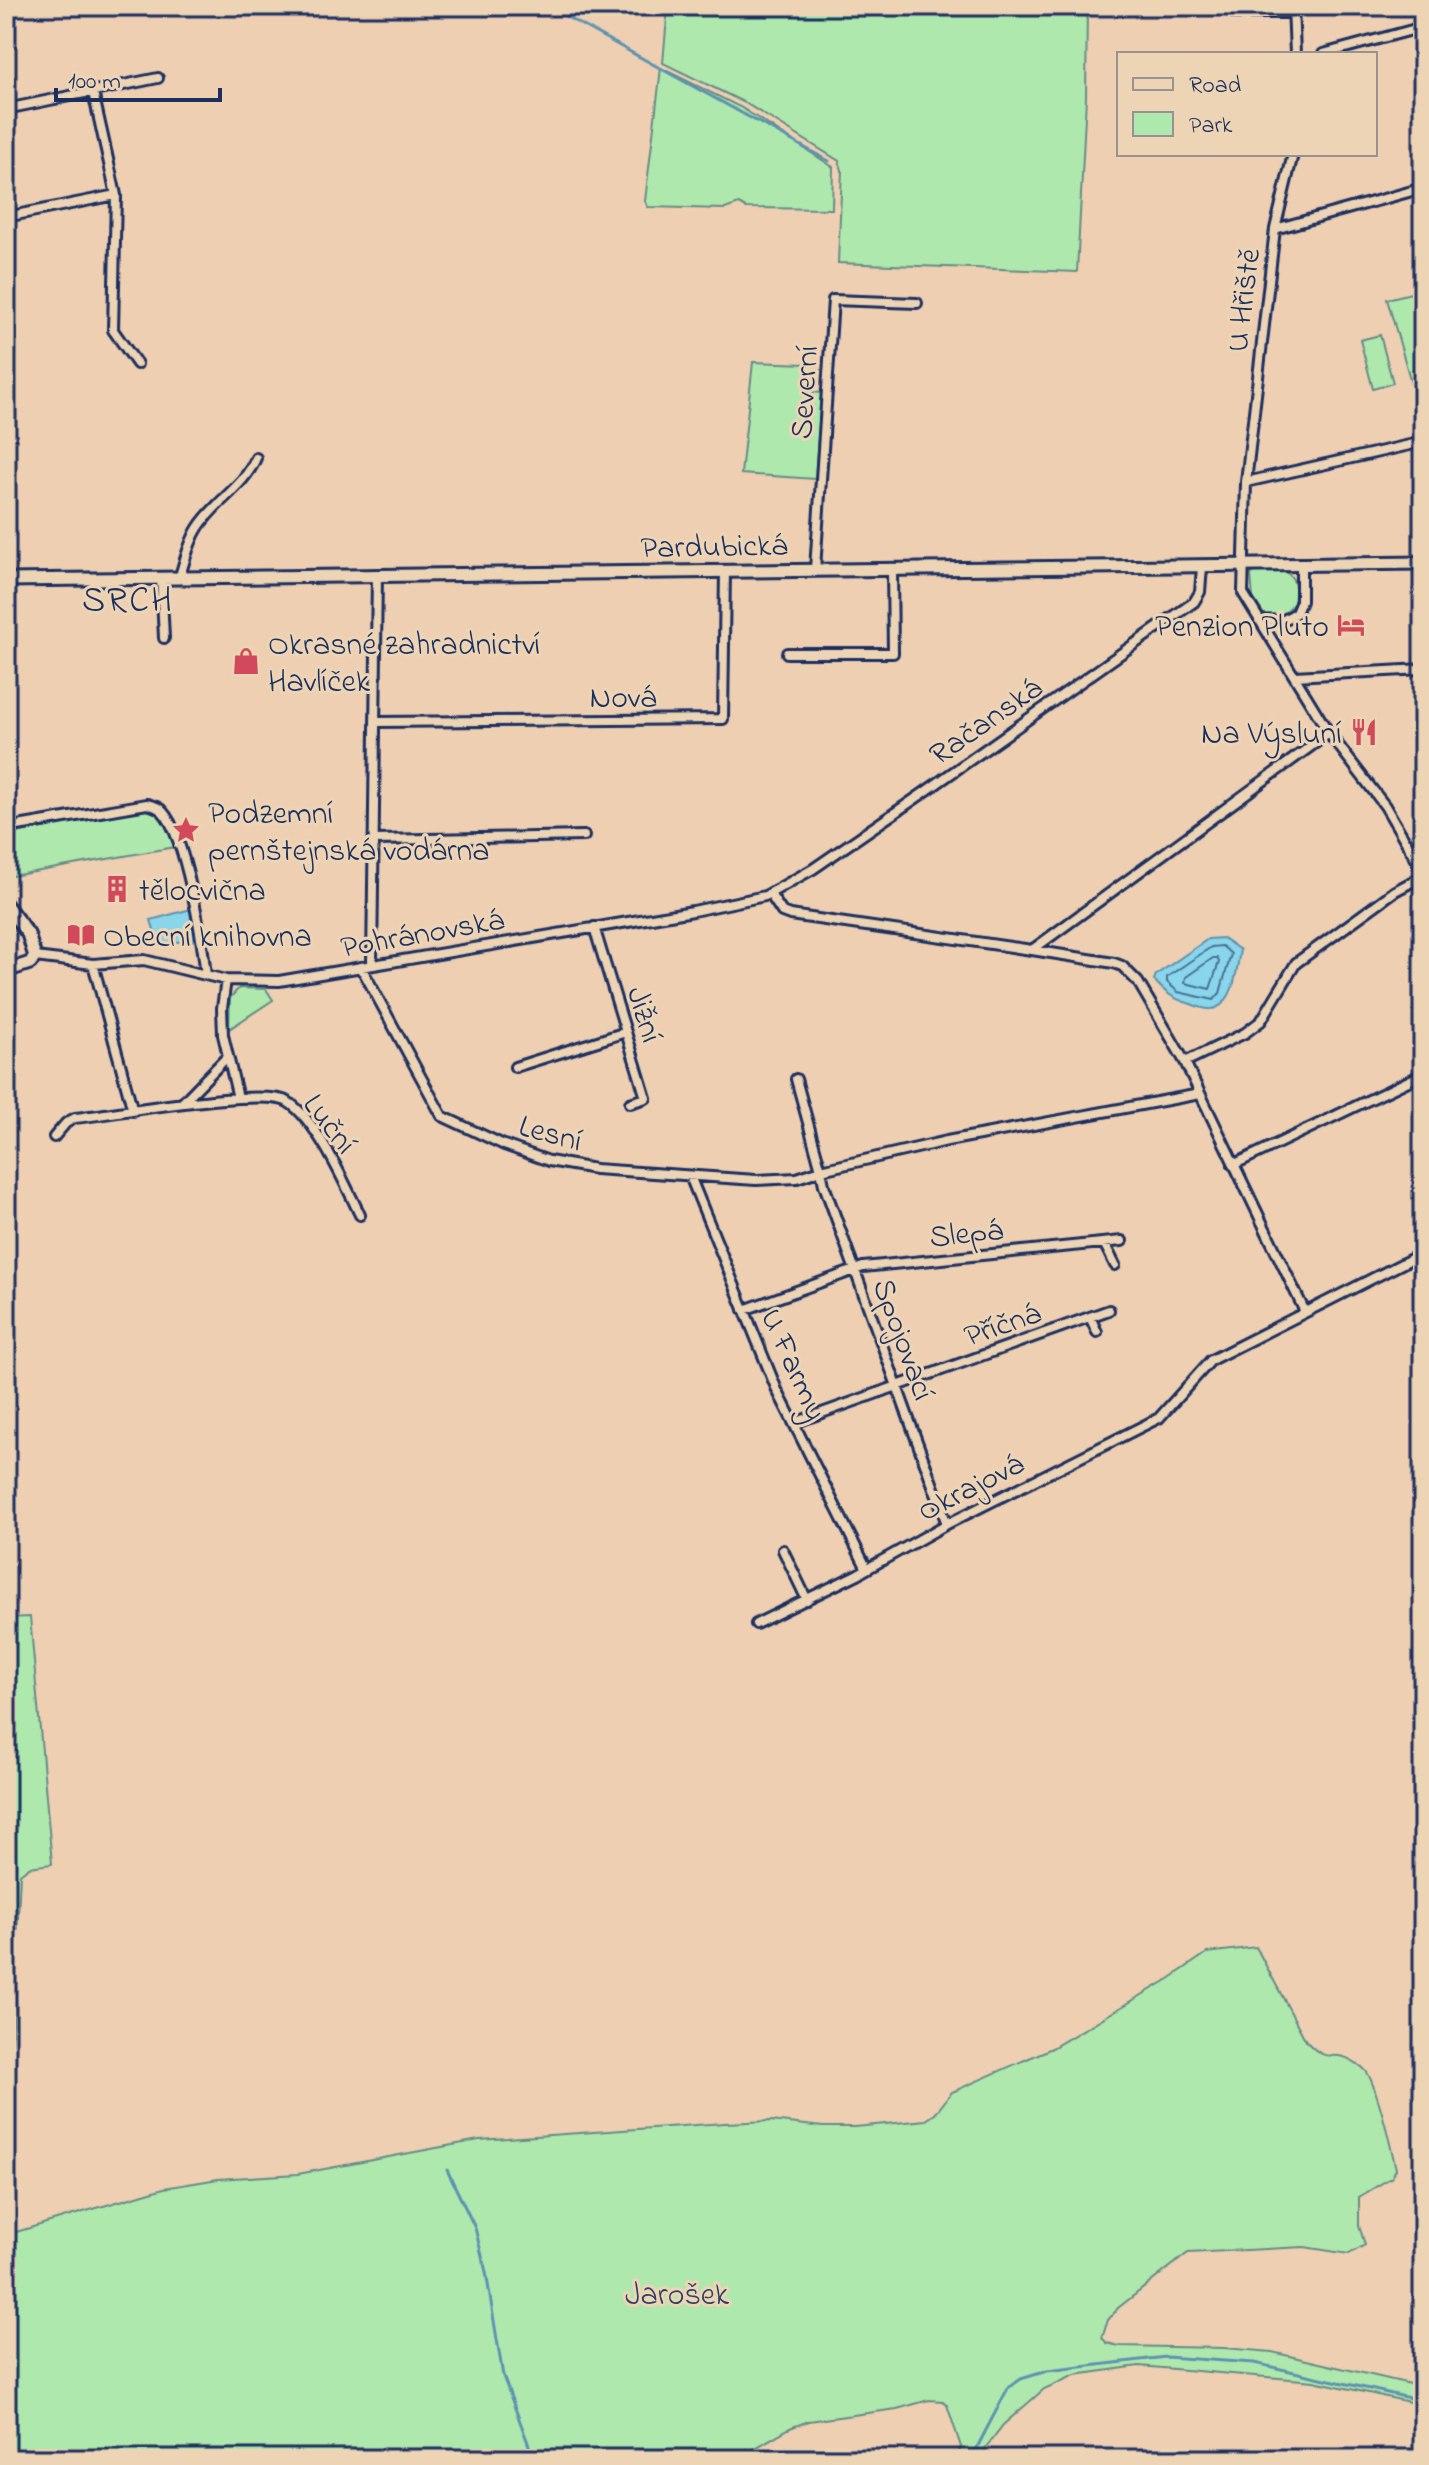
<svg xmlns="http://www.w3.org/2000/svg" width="1429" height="2465" viewBox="0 0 1429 2465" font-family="'Indie Flower',sans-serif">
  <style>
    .green { fill: #afe8ad; stroke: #658c86; stroke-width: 2 }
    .water { fill: #89d5e9; stroke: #5d93b1; stroke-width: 2 }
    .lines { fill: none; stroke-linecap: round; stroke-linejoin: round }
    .shore { stroke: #477196; stroke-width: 2 }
    .stream { stroke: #5d93b1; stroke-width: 3 }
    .minor-casing { stroke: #1b2f5e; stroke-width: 14 }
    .tertiary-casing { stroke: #1b2f5e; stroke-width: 17 }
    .minor { stroke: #edd4b5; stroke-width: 8 }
    .tertiary { stroke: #edd4b5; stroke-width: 11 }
    .labels { text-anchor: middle; stroke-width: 6; stroke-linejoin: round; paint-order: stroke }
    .street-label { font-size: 32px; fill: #1b2f5e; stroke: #edd4b5 }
    .poi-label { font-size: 32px; fill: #1b2f5e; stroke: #edd4b5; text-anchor: start }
    .park-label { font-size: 32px; fill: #2a4266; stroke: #edd4b5 }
    .quarter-label { font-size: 36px; letter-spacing: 2px; fill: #1b2f5e; stroke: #edd4b5 }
  </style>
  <rect width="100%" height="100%" fill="#eecfb2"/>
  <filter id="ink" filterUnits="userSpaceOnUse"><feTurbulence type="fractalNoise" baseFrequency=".0125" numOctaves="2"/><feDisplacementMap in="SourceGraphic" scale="16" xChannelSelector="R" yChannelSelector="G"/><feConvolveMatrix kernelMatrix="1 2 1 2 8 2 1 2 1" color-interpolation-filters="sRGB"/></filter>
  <g filter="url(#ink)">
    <path class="green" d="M668 6H1087L1086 97 1077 272 838 263 842 170 839 161 745 103 663 63Z
      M661 68 742 108 833 167 832 209 746 208 739 204 725 209 648 207 645 201Z
      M1423 290V409L1419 410 1387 299Z
      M1380 335 1393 383 1373 389 1360 340Z
      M753 362 807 364 806 391 821 393 815 479 741 474Z
      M1283 571C1297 576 1296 590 1294 603L1284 614 1264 615 1253 598 1251 575 1254 572Z
      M142 809C165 810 169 828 175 847L6 877V835Z
      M239 988 266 989 273 1000 229 1029 230 998Z
      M30 1617 52 1864 29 1867 20 1874 6 2176V1618Z
      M1256 1947 1306 2041C1329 2066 1331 2049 1351 2060 1356 2063 1362 2066 1366 2071 1378 2087 1391 2148 1396 2169L1392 2177 1359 2197V2225L1365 2245 1349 2254 1304 2247 1188 2253 1118 2308 1108 2320 1102 2338 1107 2343 1119 2346 1224 2348 1272 2352 1423 2387V2405L1314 2381 1139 2366 1075 2375 1044 2389 1003 2425 977 2459H956L961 2447 947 2405 943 2401 929 2400 897 2409 809 2421 790 2428 736 2459H6V2235L164 2188 218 2179 298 2174 479 2140 725 2123 771 2121 823 2127H855L926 2120 935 2114 952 2092 1052 2048 1169 1979 1207 1953Z"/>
    <path class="water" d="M191 909 196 940 158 944 151 920Z
      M1223 938 1240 950C1237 967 1235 1000 1216 1008 1209 1011 1198 1007 1191 1004 1174 999 1166 994 1154 980L1156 975 1208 939Z"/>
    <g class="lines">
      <path class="shore" d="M1222 946 1231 954 1220 993 1214 1000 1178 992 1167 982V977L1211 947Z
        M1213 958H1217L1219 962 1210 989 1185 983 1186 977Z"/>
      <path class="stream" d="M547 6 829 161
        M447 2170 475 2228 486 2272 503 2376 534 2459
        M971 2459 1008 2388 1021 2379 1047 2371 1166 2357 1254 2363 1423 2401"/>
      <g class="minor-casing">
        <path id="minor" d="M1293 6 1295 54
          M1235 13H1293
          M1323 54 1423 27
          M93 92 116 195 113 330 137 364
          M6 109 158 78
          M6 217 116 195
          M1275 229 1293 154
          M1246 482 1423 442
          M815 569 833 300 917 303
          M180 576C185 560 189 542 198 528 214 502 244 487 256 458
          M161 577 164 638
          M1259 620 1282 621 1296 613 1301 601V565
          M787 653H893L892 570
          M1294 676 1423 669
          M375 722 723 719 725 571
          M1329 733 1385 806 1423 871
          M6 828 147 804C154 806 159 807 163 812 186 837 202 940 206 975
          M375 840 584 836
          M770 894 782 912 790 915 1032 950 1329 733 1243 593 1246 482 1275 229 1423 188
          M594 927 646 1098 630 1103
          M1032 950 1114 963 1122 966 1138 982 1185 1062 1305 1312
          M35 957 93 964 144 960 226 980 279 981 693 911 765 896 813 869 922 794 1194 602 1200 592 1202 567
          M93 964 133 1111
          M372 964 377 574
          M361 967 442 1116 504 1145 549 1161 595 1169 756 1180 797 1178 821 1170 824 1185 947 1524
          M226 980 222 1008 223 1035 238 1098
          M1185 1062 1245 1033 1261 1021 1296 963 1395 891 1423 876
          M515 1067 626 1032
          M796 1079 821 1170 947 1141 1200 1094
          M182 1103 227 1057
          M54 1137 66 1123 75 1118C112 1114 263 1087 288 1102 317 1120 345 1184 360 1215
          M1233 1165 1423 1074
          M690 1176 777 1390 866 1567
          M1104 1243 1115 1265
          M744 1310 863 1267 1122 1241
          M1090 1317 1097 1332
          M794 1423 1109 1310
          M783 1550 807 1600
          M756 1624 858 1574 947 1524 1159 1418 1211 1360 1423 1253"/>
      </g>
      <g class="tertiary-casing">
        <path id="tertiary" d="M6 580 1423 563
          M6 905 28 934 35 957 30 963 6 971"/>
      </g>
      <use href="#minor" class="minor"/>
      <use href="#tertiary" class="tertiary"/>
    </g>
  </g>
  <defs>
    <g id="hotel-bare" transform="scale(2.16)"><path d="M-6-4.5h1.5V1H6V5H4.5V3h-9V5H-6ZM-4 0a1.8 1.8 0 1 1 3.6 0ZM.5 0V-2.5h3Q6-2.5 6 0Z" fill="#d1495b" stroke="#edd4b5" stroke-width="2.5" paint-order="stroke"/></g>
    <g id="shop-bare" transform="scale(2.16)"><path d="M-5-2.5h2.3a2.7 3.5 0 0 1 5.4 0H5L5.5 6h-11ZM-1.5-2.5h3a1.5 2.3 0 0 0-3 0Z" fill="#d1495b" stroke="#edd4b5" stroke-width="2.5" paint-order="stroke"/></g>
    <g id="restaurant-bare" transform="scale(2.16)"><path d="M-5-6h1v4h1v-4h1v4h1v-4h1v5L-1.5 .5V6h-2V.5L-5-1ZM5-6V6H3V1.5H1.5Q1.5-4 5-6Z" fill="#d1495b" stroke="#edd4b5" stroke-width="2.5" paint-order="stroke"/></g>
    <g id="sight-bare" transform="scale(2.16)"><path d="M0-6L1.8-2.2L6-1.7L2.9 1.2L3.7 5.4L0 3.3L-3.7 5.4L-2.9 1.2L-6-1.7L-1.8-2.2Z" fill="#d1495b" stroke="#edd4b5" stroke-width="2.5" paint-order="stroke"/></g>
    <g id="building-bare" transform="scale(2.16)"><path d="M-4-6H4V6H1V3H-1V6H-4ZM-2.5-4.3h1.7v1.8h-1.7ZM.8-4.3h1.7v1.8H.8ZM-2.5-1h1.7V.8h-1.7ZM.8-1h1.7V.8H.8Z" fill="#d1495b" stroke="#edd4b5" stroke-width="2.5" paint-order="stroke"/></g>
    <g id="library-bare" transform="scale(2.16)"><path d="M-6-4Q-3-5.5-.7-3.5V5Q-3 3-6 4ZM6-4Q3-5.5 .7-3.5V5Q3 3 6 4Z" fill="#d1495b" stroke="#edd4b5" stroke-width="2.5" paint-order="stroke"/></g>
  </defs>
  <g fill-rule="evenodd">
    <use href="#hotel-bare" x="1351" y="625"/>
    <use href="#shop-bare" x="246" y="661"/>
    <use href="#restaurant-bare" x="1364" y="732"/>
    <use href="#sight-bare" x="186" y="830"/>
    <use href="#building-bare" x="117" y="889"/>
    <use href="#library-bare" x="81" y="935"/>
  </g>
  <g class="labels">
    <g class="street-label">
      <text transform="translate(1242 300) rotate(-83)" y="11">U Hřiště</text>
      <text transform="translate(803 392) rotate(-86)" y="11">Severní</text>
      <text transform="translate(714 545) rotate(-1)" y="11">Pardubická</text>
      <text x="623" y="707">Nová</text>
      <text transform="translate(985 720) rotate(-35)" y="11">Račanská</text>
      <text transform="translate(422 932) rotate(-10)" y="11">Pohránovská</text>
      <text transform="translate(646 1014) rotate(73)" y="11">Jižní</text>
      <text transform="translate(331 1123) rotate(52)" y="11">Luční</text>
      <text transform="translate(551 1132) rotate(15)" y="11">Lesní</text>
      <text transform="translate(966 1232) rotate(-6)" y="11">Slepá</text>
      <text transform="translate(1002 1323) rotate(-19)" y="11">Příčná</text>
      <text transform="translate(905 1339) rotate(70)" y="11">Spojovací</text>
      <text transform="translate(795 1364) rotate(66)" y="11">U Farmy</text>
      <text transform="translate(970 1486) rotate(-27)" y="11">Okrajová</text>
    </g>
    <g class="poi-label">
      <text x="1329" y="636" text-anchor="end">Penzion Pluto</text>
      <text x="268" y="654">Okrasné zahradnictví<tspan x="268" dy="37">Havlíček</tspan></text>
      <text x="1342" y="743" text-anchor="end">Na Výsluní</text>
      <text x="208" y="823">Podzemní<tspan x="208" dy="37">pernštejnská vodárna</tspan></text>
      <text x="139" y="900">tělocvična</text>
      <text x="103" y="946">Obecní knihovna</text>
    </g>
    <g class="park-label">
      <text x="677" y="2304">Jarošek</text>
    </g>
    <g class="quarter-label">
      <text x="128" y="611">SRCH</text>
    </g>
  </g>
  <rect width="1429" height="2465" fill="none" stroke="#edd4b5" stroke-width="32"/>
  <rect x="16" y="16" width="1397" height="2433" fill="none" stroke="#1b2f5e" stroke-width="3" filter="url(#ink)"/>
  <rect x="1117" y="52" width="260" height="104" fill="#edd4b5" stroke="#999292" stroke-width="2"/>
  <rect x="1133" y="78" width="40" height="12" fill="#edd4b5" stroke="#999292" stroke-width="2"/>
  <text x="1189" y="92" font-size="24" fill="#1b2f5e">Road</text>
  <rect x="1133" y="112" width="40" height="24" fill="#afe8ad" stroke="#999292" stroke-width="2"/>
  <text x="1189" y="132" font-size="24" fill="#1b2f5e">Park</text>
  <path d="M56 88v12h164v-12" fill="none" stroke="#1b2f5e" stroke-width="4"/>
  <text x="68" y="88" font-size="24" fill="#1b2f5e" stroke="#edd4b5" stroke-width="6" paint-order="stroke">100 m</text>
</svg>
